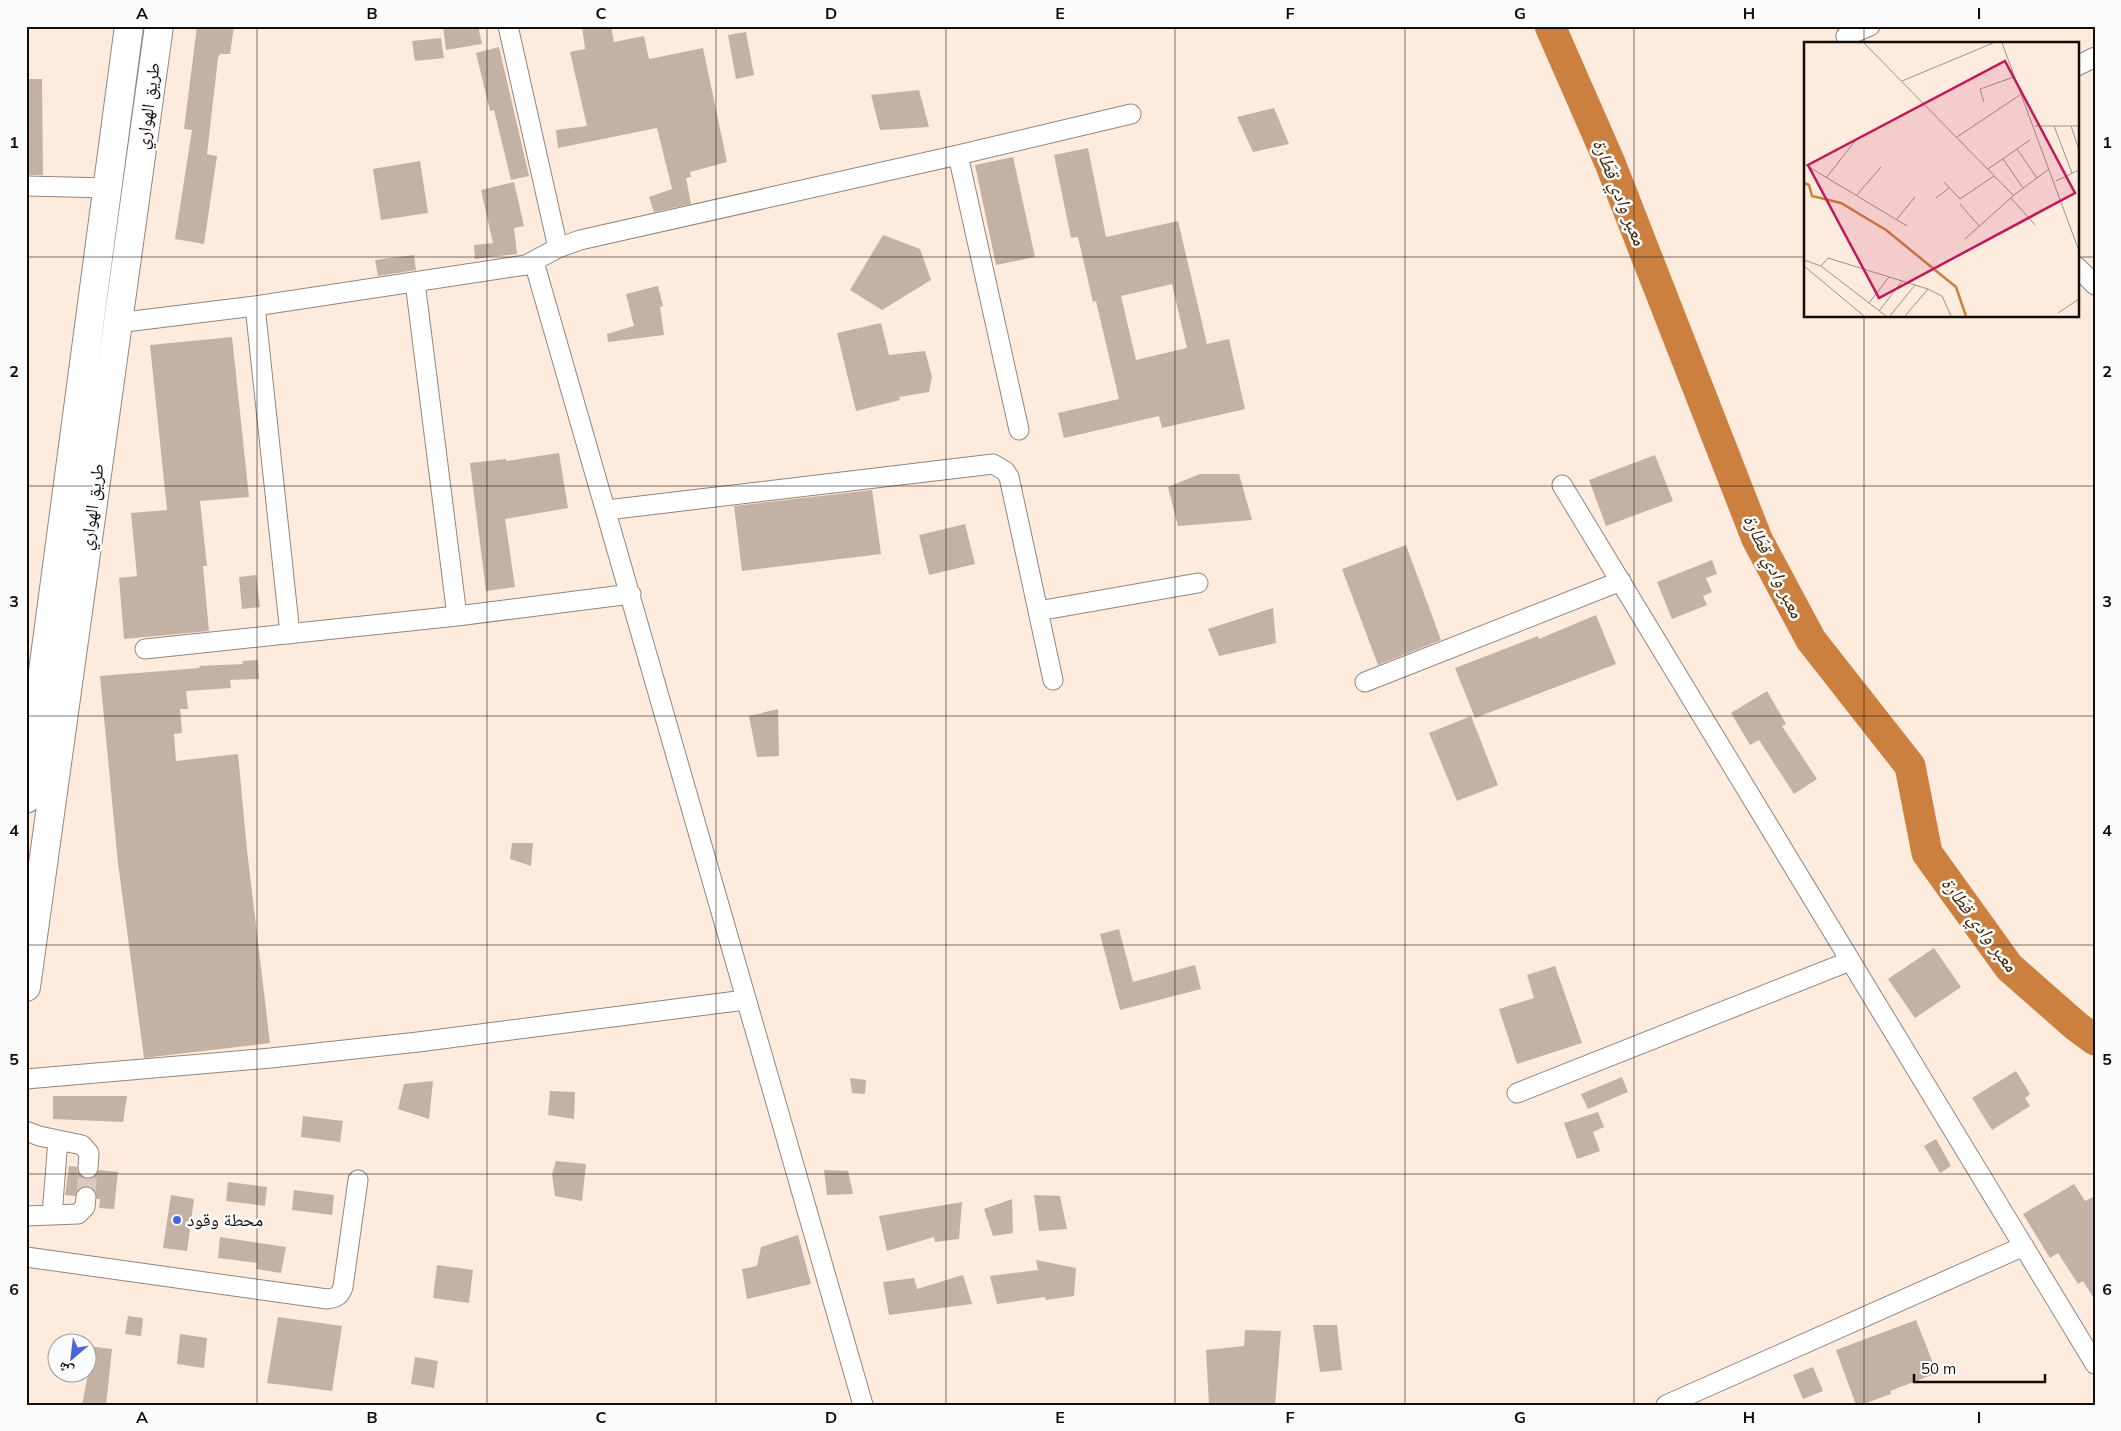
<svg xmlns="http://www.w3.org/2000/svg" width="2121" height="1431" viewBox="0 0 2121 1431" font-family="Mulish,'Noto Naskh Arabic',sans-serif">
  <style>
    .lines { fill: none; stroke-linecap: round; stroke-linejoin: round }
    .river { stroke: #cc8040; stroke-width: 31 }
    .building { fill: #c3b1a5; fill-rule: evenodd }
    .minor-tunnel { stroke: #dacabe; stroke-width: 19; stroke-dasharray: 19 9; stroke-linecap: butt }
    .minor-casing { stroke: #968579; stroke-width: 21 }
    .highway-casing { stroke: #968579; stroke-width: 30 }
    .minor { stroke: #fff; stroke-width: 19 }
    .highway { stroke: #fff; stroke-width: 28 }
    .grid { fill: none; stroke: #120c08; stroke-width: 1; stroke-opacity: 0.55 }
    .poi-dot { fill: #4866da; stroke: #fcfcfc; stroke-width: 2 }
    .labels { text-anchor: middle; stroke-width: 5; stroke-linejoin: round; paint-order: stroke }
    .street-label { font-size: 18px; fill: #120c08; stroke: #fcfcfc }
    .poi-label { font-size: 18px; fill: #120c08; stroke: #fcfcfc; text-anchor: start }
    .water-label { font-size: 19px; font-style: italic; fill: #3f2105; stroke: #fcfcfc }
    .inset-river { fill: none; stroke: #cc8040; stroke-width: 2.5 }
    .inset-road { fill: none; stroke: #9f9288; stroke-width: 1 }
    .view { fill: #c2185b; fill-opacity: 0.15; stroke: #c2185b; stroke-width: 2.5 }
    .inset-edge { fill: none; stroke: #120c08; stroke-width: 2.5 }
    .neatline { fill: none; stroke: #120c08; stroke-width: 2 }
    .grid-label { font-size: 16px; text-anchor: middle; font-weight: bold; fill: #120c08 }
  </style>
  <rect width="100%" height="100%" fill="#fdebde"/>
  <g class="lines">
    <path class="river" d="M1550 26 1610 163 1757 539 1811 640 1910 766 1927 853 2009 967 2076 1026 2095 1040"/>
  </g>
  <path class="building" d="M197 26H234L230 54H220L218 58 207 154 217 156 204 244 175 239 192 130 184 129Z
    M443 26H478L482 44 446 50Z
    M582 26H611L614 42 644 36 649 59 703 48 727 162 690 172 691 177 686 178 691 204 654 212 649 197 672 189 657 128 558 148 556 130 587 126 570 52 585 49Z
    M746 32 754 75 736 79 728 35Z
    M441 38 444 58 415 61 412 41Z
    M499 47 529 176 511 180 494 110 490 111 476 53Z
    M26 79H42L43 175H26Z
    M919 90 929 127 880 130 871 95Z
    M1274 108 1289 144 1253 152 1237 117Z
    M1088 148 1106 237 1178 221 1207 344 1229 339 1245 409 1162 428 1159 416 1064 438 1058 413 1119 399 1096 301 1093 302 1078 237 1071 238 1054 155ZM1172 284 1187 348 1136 360 1121 296Z
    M1013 157 1035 257 996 265 975 165Z
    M420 161 428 213 381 220 373 169Z
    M514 182 524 226 514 228 517 254 475 259 474 245 493 243 481 190Z
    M883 235 920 249 931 280 882 310 850 290Z
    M414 255 416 270 378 276 375 260Z
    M658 286 663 306 660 307 664 335 608 342 607 334 634 326 626 294Z
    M881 323 889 355 925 351 932 377 929 392 899 397 900 400 856 411 837 333Z
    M232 337 249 497 200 501 207 566H203L209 631 124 639 119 578 137 576 131 513 167 510 150 345Z
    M559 453 568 508 505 519 515 587 486 591 470 463 506 459V461Z
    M1655 455 1673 501 1606 526 1589 480Z
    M1200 474H1239L1252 520 1178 526 1168 487Z
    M872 490 881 554 742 571 734 506Z
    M965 524 975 564 929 575 919 535Z
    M1406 545 1441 640 1378 665 1342 569Z
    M1712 560 1717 574 1706 578 1712 592 1703 596 1707 605 1672 619 1657 582Z
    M256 575 260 607 242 609 239 577Z
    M1273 608 1276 643 1219 656 1208 629Z
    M1596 615 1616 664 1475 718 1455 668 1538 636 1539 639Z
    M258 660 259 679 230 680 231 688 186 691 188 709H180L182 733 174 734 176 761 238 754 247 850 270 1043 144 1058 118 863 100 676 200 668 199 666 243 664 242 661Z
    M1767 691 1786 724 1782 726 1817 779 1794 794 1759 740 1750 745 1731 713Z
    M778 709 779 756 757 757 749 716Z
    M1471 716 1498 785 1457 801 1429 733Z
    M512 843H533L531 866 510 859Z
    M1119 929 1133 982 1195 965 1201 989 1120 1010 1100 934Z
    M1934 948 1961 987 1915 1018 1888 979Z
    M1555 966 1582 1043 1517 1064 1499 1009 1534 998 1527 975Z
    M2016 1071 2030 1094 2025 1098 2030 1106 1992 1130 1972 1098Z
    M1622 1077 1628 1092 1588 1109 1581 1094Z
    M850 1078 866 1080 865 1094 852 1093Z
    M433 1081 429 1119 398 1109 404 1084Z
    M550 1091 575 1092 574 1119 548 1115Z
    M53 1096H127L123 1122 53 1119Z
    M1598 1112 1604 1127 1593 1132 1600 1151 1577 1159 1564 1123Z
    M303 1116 343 1121 340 1142 301 1137Z
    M1936 1139 1951 1166 1940 1173 1924 1146Z
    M556 1161 586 1164 582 1201 555 1196 552 1174Z
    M69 1166 77 1167 78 1173 87 1179 93 1178 99 1170 118 1172 114 1209 99 1208 100 1199H97L93 1188 88 1186 81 1187 75 1196 65 1195Z
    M824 1170 848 1171 853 1194 827 1195Z
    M228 1182 267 1187 265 1206 226 1201Z
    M2074 1184 2085 1201 2095 1196V1300L2083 1281 2078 1284 2058 1253 2050 1258 2023 1214Z
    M294 1190 334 1195 332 1215 292 1210Z
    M171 1195 194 1199 187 1251 163 1248Z
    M1034 1195 1060 1196 1067 1229 1039 1231Z
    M1012 1199 1013 1233 993 1236 984 1209Z
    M962 1202 959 1239 935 1242 934 1237 887 1251 879 1216Z
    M798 1235 811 1284 747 1299 742 1269 757 1266 761 1247Z
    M220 1237 286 1247 281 1273 256 1269 257 1263 218 1258Z
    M1036 1260 1076 1268 1074 1296 1046 1300 1045 1297 997 1304 990 1276 1038 1270Z
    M437 1265 473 1270 469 1303 433 1298Z
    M963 1275 972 1304 889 1315 883 1282 914 1278 917 1289Z
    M128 1316 143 1318 141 1336 125 1334Z
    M278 1317 342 1326 332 1391 267 1383Z
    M1916 1320 1937 1373 1890 1391 1891 1394 1861 1405H1856L1836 1350Z
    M1313 1325H1337L1342 1370 1320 1372Z
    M1245 1330 1281 1331 1275 1405H1209L1206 1350 1244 1346Z
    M180 1334 207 1338 204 1368 177 1364Z
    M88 1346 112 1349 106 1405H82L88 1374Z
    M415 1357 438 1361 434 1388 411 1384Z
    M1813 1367 1823 1391 1803 1399 1793 1375Z"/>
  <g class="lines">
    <path class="minor-tunnel" d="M86 1197 88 1168"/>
    <g class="minor-casing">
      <path id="minor" d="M508 26 558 248
        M1846 36 1870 26
        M2077 66 2095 57
        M958 155 1019 430
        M26 186 108 188
        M534 262 863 1405
        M2077 267 2095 285
        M415 282 457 616
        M255 306 290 634
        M117 323 255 306 526 265 558 248 580 240 958 155 1131 114
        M1562 485 2095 1364
        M607 510 993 464 1005 471 1009 477 1053 680
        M1038 611 1198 583
        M145 649 457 616 631 594
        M1365 682 1621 581
        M26 1079 271 1058 418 1042 745 1000
        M1517 1093 1850 961
        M26 1131 39 1136 82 1145 89 1153 88 1168
        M52 1215 58 1140
        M26 1216 78 1214 85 1207 86 1197
        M26 1257 327 1299C336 1298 340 1296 343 1287L358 1180
        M1666 1405 2024 1246"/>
    </g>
    <g class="highway-casing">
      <path id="highway" d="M26 799 129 26
        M26 987 159 26"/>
    </g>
    <use href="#minor" class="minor"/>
    <use href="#highway" class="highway"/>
  </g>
  <path class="grid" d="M257 26V1405M487 26V1405M716 26V1405M946 26V1405M1175 26V1405M1405 26V1405M1634 26V1405M1864 26V44M26 257H1805M2077 257H2095M1864 316V1405M26 486H2095M26 716H2095M26 945H2095M26 1174H2095"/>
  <circle class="poi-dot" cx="177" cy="1220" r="5"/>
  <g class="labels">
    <g class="street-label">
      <text transform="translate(148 106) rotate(-82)" y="6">طريق الهواري</text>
      <text transform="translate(92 507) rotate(-82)" y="6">طريق الهواري</text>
    </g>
    <g class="poi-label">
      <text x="187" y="1226">محطة وقود</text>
    </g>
    <g class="water-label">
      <text transform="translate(1620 192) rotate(68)" y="7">معبر وادي قطّارة</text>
      <text transform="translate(1774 566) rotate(64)" y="7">معبر وادي قطّارة</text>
      <text transform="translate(1980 924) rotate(53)" y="7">معبر وادي قطّارة</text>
    </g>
  </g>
  <g transform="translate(1804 42)">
    <rect width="275" height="275" fill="#fdebde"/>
    <path class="inset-river" d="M0 141 5 143 8 154 37 161 82 188 152 245 162 274"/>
    <path class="inset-road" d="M60 1 209 153M198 1 275 209M98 39 189 1M180 60 176 47 210 35M231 84H275M250 84 268 131M267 84 275 108M153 95 216 53M213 107 233 136M199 117 219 146M0 122 103 184M184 127 226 98M22 136 51 99M252 139 275 128M140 140 156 157 190 134M52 154 77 125M132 156 145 146M207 156 231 183M156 162 175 184M93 177 111 155M161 197 210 153 245 127M0 218 17 224 82 274M0 224 60 274M17 224 24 216 124 247 138 254 147 274M65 261 85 235M75 269 98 239M254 271 275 257M86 274 111 243M101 274 124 247"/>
    <path class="view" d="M201 19 271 151 75 256 4 123Z"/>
    <rect width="275" height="275" class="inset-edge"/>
  </g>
  <rect width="2121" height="1431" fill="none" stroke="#fcfcfc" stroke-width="55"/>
  <g transform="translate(72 1358) rotate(208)"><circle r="24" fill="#fcfcfc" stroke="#9e9c9a"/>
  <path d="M0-4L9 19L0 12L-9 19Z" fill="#4866da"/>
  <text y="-8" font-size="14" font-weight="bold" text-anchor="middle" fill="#120c08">ش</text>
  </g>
  <path d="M1914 1374v8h131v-8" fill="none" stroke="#120c08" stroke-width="2.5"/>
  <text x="1921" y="1374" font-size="15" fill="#120c08" stroke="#fcfcfc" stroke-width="4" paint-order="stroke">50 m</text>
  <rect x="28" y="28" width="2066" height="1376" class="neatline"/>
  <g class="grid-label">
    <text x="142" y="19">A</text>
    <text x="372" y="19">B</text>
    <text x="601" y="19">C</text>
    <text x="831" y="19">D</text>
    <text x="1060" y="19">E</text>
    <text x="1290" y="19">F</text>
    <text x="1520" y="19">G</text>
    <text x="1749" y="19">H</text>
    <text x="1979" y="19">I</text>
    <text x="14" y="148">1</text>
    <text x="2107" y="148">1</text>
    <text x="14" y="377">2</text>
    <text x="2107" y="377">2</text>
    <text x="14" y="607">3</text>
    <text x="2107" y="607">3</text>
    <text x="14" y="836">4</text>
    <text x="2107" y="836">4</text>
    <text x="14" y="1065">5</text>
    <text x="2107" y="1065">5</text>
    <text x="14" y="1295">6</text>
    <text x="2107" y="1295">6</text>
    <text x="142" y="1423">A</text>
    <text x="372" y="1423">B</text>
    <text x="601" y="1423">C</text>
    <text x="831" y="1423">D</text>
    <text x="1060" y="1423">E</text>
    <text x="1290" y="1423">F</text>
    <text x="1520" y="1423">G</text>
    <text x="1749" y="1423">H</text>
    <text x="1979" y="1423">I</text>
  </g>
</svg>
